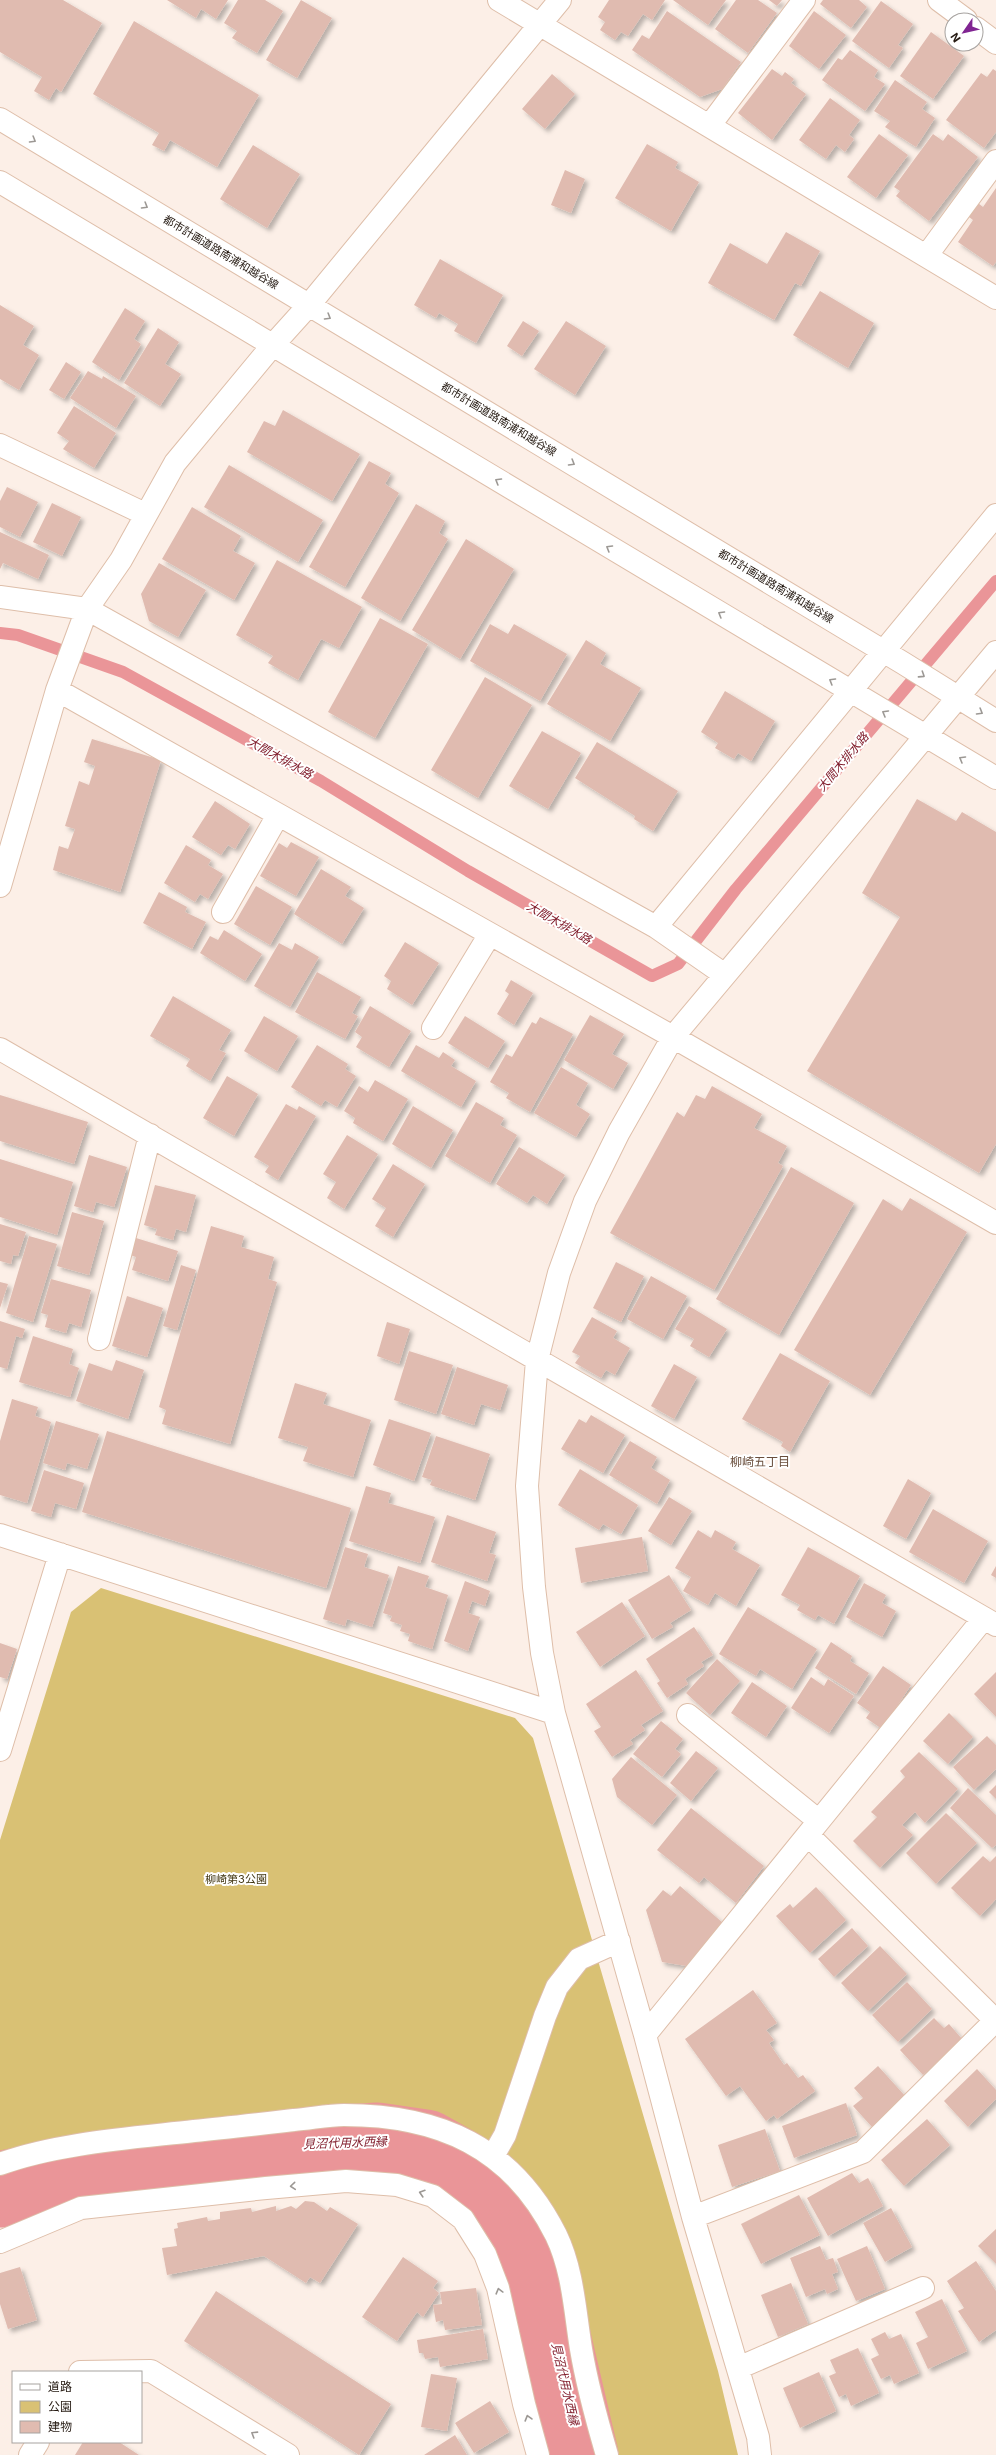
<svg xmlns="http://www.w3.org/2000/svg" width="996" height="2455" viewBox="0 0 996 2455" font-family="Inter,'Noto Sans JP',sans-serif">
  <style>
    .green { fill: #d9c174 }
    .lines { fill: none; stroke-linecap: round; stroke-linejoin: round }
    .stream { stroke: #ea9598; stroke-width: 12 }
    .river { stroke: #ea9598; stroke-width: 73 }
    .building { fill: #e0bbb0; filter: url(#shadow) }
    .minor-casing { stroke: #debea9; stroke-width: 24 }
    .minor { stroke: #fff; stroke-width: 22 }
    .oneway { stroke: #9c9894 }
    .labels { text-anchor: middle; stroke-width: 4; stroke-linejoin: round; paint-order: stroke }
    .street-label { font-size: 11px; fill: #241911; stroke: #fff }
    .park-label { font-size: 11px; fill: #433815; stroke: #fff }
    .water-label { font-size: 12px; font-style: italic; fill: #821f2e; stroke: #fff }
    .neighbourhood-label { font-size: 12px; fill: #694e3c; stroke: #fff }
  </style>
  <defs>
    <filter id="shadow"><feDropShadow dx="3.5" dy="3.5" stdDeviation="2" flood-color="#0004"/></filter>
  </defs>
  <rect width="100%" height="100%" fill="#fcefe7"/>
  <path class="green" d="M101 1588 515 1718 533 1738 718 2371 738 2455H619L600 2388 578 2277 483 2138 441 2116 384 2105 332 2104 197 2122 0 2156V1840L71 1612Z"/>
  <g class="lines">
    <path class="stream" d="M0 633 18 635 123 672 321 781 468 871 652 976 678 964 736 889 996 581"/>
    <path class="river" d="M0 2191 8 2186 81 2171 313 2143 378 2139 426 2146 460 2165 499 2197 534 2251 582 2455"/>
  </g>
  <path class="building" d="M0 0H63L102 23 61 92 56 88 49 100 34 91 42 77 0 52Z
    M167 0H228L216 19 201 9 196 18Z
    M238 0H265L283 11 257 53 232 38 237 31 224 23Z
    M301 0 332 18 297 78 266 60Z
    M609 0H665L652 20 643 14 628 36 621 32 615 40 600 30 605 22 598 17Z
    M673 0H726L708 25Z
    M736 0H758L777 13 748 53 715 29Z
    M769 0H782L777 6Z
    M823 0H859L867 7 851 28 820 4Z
    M881 1 913 24 898 45 903 48 889 68 852 41Z
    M667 11 741 62 722 89 700 97 632 50 642 35 649 39Z
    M814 11 846 35 819 69 789 46Z
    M134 21 259 95 217 167 170 140 164 151 152 145 159 133 93 94Z
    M931 32 964 56 933 99 900 76Z
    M850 50 878 70 874 77 885 84 865 111 822 80 838 58 842 60Z
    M772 69 782 76 785 72 794 79 791 83 806 94 772 140 738 113Z
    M993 69 996 71V132L984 148 946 120 981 73 987 77Z
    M552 74 575 94 545 129 522 109Z
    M895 80 927 102 922 109 935 118 916 147 885 127 890 121 874 111Z
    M830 98 860 120 849 135 854 139 845 152 836 145 826 159 799 140Z
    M879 134 908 155 876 198 847 177Z
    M933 134 943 141 948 134 978 157 929 221 896 196 900 191 894 187Z
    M647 144 678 162 675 168 699 182 671 231 615 198Z
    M253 145 300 174 267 228 220 199Z
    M565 170 585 179 571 213 551 205Z
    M996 188V262L993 266 958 242 973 220 969 217 978 203 983 207Z
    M786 232 820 251 801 286 795 283 774 320 708 283 730 243 767 264Z
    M440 259 503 295 476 343 454 331 458 324 439 313 436 318 414 305Z
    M820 291 874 323 848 368 793 335Z
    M0 305 34 326 23 345 39 355 19 390 0 379Z
    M125 308 145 321 134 339 141 344 119 380 92 362Z
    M523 321 539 331 522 356 507 346Z
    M566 321 606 346 575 395 534 369Z
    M158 328 179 342 165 364 181 374 160 406 124 383Z
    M66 362 81 372 64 399 49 390Z
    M88 371 102 379 103 376 136 396 116 428 70 398Z
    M74 406 116 433 94 468 63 449 69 441 57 433Z
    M283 410 360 454 332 501 247 452 264 421 275 426Z
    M369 461 391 473 385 484 399 493 345 587 309 567Z
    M229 465 323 520 298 562 204 507Z
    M7 487 38 502 20 537 0 527V501Z
    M52 503 81 517 62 556 33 542Z
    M416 504 445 521 439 533 448 539 400 621 361 598Z
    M192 507 241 536 233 551 255 563 234 600 162 559Z
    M0 532 49 555 38 579 3 563 0 569Z
    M466 539 514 569 460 659 412 630Z
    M277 560 362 607 339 648 321 639 298 680 268 663 273 656 236 635Z
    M159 563 206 590 178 637 149 621 141 594Z
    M380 618 428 644 375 738 328 712Z
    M490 624 508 634 514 624 567 654 540 701 470 661Z
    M586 640 606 653 600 664 641 688 610 741 547 704Z
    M485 677 532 705 478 798 431 770Z
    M725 691 775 721 751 761 738 753 734 759 715 748 718 743 701 732Z
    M542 731 581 753 548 809 509 786Z
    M92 739 161 760 120 892 53 870 59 846 68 849 75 829 65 826 79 781 89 785 95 766 84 762Z
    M597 742 678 791 653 831 634 819 635 816 575 778Z
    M917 799 956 821 962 812 996 832V1144L979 1173 807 1071 900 917 862 893Z
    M215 801 250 824 235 849 228 845 221 855 192 837Z
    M291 842 319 857 296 896 260 876 279 843 287 848Z
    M186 845 211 860 208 865 223 874 208 899 200 894 195 902 164 883Z
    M321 869 351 887 345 896 364 908 342 944 294 914Z
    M256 886 292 907 270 945 234 924Z
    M159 892 187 907 185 912 206 922 192 949 143 923Z
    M224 930 262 954 245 981 200 953 210 936 218 940Z
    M405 942 439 963 412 1005 387 989 391 981 384 976Z
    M279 943 292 950 295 943 319 957 290 1007 254 986Z
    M317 972 361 997 352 1013 358 1016 345 1039 295 1012Z
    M511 980 533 993 514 1025 497 1014 509 994 505 991Z
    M173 996 231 1030 219 1050 226 1053 210 1081 186 1066 190 1059 150 1036Z
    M370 1006 411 1031 389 1067 356 1047 362 1037 355 1032Z
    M590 1015 624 1034 612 1054 628 1063 613 1089 564 1060Z
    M264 1016 298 1036 277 1071 244 1051Z
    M465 1016 505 1041 488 1068 448 1043Z
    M540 1017 573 1034 530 1112 506 1098 509 1093 490 1082 506 1054 512 1057 532 1022 536 1024Z
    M317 1045 348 1064 345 1069 356 1076 337 1107 325 1100 321 1106 291 1087Z
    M416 1045 439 1058 443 1052 455 1060 451 1066 476 1081 461 1107 401 1071Z
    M561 1067 588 1083 576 1105 590 1114 576 1137 534 1113Z
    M227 1076 258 1094 234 1136 203 1118Z
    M375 1080 408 1099 383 1141 353 1123 355 1118 344 1111 359 1086 368 1092Z
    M712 1086 762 1114 754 1128 787 1146 778 1163 783 1166 714 1290 610 1233 677 1112 684 1117 696 1095 705 1099Z
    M0 1095 88 1122 74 1164 0 1141Z
    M476 1102 504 1118 500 1125 517 1135 490 1183 445 1156Z
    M286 1104 297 1110 299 1106 316 1116 278 1180 265 1172 269 1166 254 1157Z
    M413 1106 453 1130 431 1168 392 1144Z
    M347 1135 378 1154 344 1209 327 1198 336 1182 323 1174Z
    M519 1147 565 1175 547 1204 533 1195 527 1203 496 1184Z
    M89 1155 127 1167 114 1207 96 1202 93 1212 74 1206Z
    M0 1159 73 1182 57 1235 0 1217Z
    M393 1164 425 1184 393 1237 375 1226 386 1208 372 1199Z
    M791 1167 854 1203 779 1335 716 1299Z
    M155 1185 196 1195 186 1232 176 1229 173 1240 155 1235 157 1229 144 1225Z
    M910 1198 967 1232 870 1395 794 1350 883 1199 902 1211Z
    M72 1212 104 1221 89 1275 57 1266Z
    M0 1224 26 1232 18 1256 13 1255 11 1264 0 1261Z
    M211 1226 244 1236 241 1247 274 1257 268 1279 277 1282 230 1444 162 1424 166 1410 159 1407Z
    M29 1236 57 1244 33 1322 6 1313Z
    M136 1238 178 1251 168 1281 132 1270 136 1257 130 1255Z
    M616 1262 644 1276 621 1322 593 1308Z
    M181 1265 196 1270 177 1330 163 1326Z
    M651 1276 687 1296 663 1339 627 1319Z
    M51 1279 91 1290 81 1327 69 1323 66 1333 45 1327 48 1315 41 1313Z
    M0 1282 8 1284 0 1308Z
    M127 1296 163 1308 147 1357 112 1346Z
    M689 1306 727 1329 709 1357 690 1346 694 1339 675 1329Z
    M592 1317 617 1331 613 1338 630 1348 615 1375 606 1370 601 1378 575 1363 580 1356 572 1352Z
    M0 1321 25 1329 22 1338 16 1336 7 1369 0 1367Z
    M387 1322 410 1329 399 1364 377 1356Z
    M33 1336 73 1349 69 1364 79 1368 70 1397 19 1382Z
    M409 1351 453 1365 436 1414 394 1400Z
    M780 1353 830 1381 790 1452 781 1446 783 1442 742 1419Z
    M116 1360 144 1370 128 1419 76 1401 89 1363 112 1371Z
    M674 1364 697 1377 674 1419 651 1406Z
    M457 1367 508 1385 500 1410 481 1404 474 1425 441 1414Z
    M295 1383 327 1393 323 1404 371 1420 353 1477 303 1461 308 1447 278 1438Z
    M12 1399 38 1407 35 1416 51 1422 27 1503 0 1495V1441Z
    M591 1415 625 1435 603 1473 561 1449 579 1419 586 1423Z
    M389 1419 431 1433 414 1481 373 1465Z
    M56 1421 99 1434 87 1469 67 1463 65 1470 43 1463Z
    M107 1431 351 1508 326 1588 82 1512Z
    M436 1436 490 1454 475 1500 430 1485 432 1480 422 1477Z
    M630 1441 657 1457 651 1468 670 1480 657 1504 609 1475Z
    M580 1469 638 1505 621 1534 603 1524 599 1530 558 1505Z
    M44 1470 84 1483 76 1509 55 1503 51 1517 31 1511Z
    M908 1479 931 1493 906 1539 883 1526Z
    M366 1486 391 1493 388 1503 435 1517 420 1563 349 1541Z
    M669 1497 692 1511 671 1545 648 1531Z
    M933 1509 988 1541 964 1583 909 1552Z
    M447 1515 496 1532 489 1553 496 1555 487 1581 431 1562Z
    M698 1530 711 1538 715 1530 736 1542 732 1549 760 1565 736 1606 715 1593 708 1605 683 1591 691 1577 675 1568Z
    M642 1537 648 1571 581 1583 575 1548Z
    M345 1547 368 1554 364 1567 389 1575 372 1627 347 1619 345 1626 323 1619Z
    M808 1547 860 1576 834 1624 818 1615 815 1620 797 1610 800 1605 781 1595Z
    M398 1566 429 1576 425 1587 448 1595 432 1649 408 1641 410 1634 400 1631 402 1625 390 1621 392 1616 383 1613Z
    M996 1566V1578L991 1575Z
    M669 1575 691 1610 670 1623 673 1627 652 1639 628 1600Z
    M465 1581 490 1591 485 1606 472 1601 468 1613 480 1617 468 1651 444 1641Z
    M864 1583 886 1595 882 1603 896 1611 882 1637 846 1617Z
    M622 1602 645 1636 600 1667 576 1632Z
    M748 1607 817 1649 792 1689 760 1669 756 1676 719 1654Z
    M694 1627 713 1655 701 1662 704 1666 685 1679 688 1684 667 1698 657 1683 660 1681 646 1659Z
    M831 1642 852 1656 850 1661 869 1673 856 1694 815 1668Z
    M0 1643 17 1649 7 1679 0 1677Z
    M717 1659 740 1681 710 1715 686 1693Z
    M883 1666 911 1685 882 1729 866 1718 870 1712 857 1703Z
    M636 1670 663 1711 641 1725 645 1730 630 1740 633 1744 612 1757 594 1731 601 1727 586 1704Z
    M996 1672V1717L974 1694Z
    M811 1677 824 1686 828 1679 854 1696 829 1733 791 1708Z
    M752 1682 787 1706 766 1737 731 1713Z
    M949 1713 973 1737 948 1764 923 1741Z
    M661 1721 683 1739 675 1749 681 1754 662 1777 633 1754Z
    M987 1736 996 1745V1769L974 1790 953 1767Z
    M696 1751 718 1768 691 1801 670 1783Z
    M919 1752 958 1789 925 1823 915 1812 902 1825 913 1835 880 1868 853 1841 877 1817 871 1812 905 1777 900 1771Z
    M631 1757 677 1795 652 1825 617 1797 612 1779Z
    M996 1785V1799L989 1792Z
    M968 1788 996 1815V1845L992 1848 950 1808Z
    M691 1808 764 1866 736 1903 704 1877 699 1883 657 1850Z
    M946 1813 977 1843 936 1884 906 1853Z
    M983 1856 990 1862 996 1856V1899L980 1916 951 1888Z
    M680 1886 723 1923 687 1966 662 1962 646 1910 663 1890 671 1896Z
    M816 1887 846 1920 810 1953 776 1916 790 1904 793 1908Z
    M852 1928 868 1946 834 1977 818 1959Z
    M880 1946 907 1974 868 2011 841 1983Z
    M907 1982 932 2009 898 2042 872 2015Z
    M753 1990 777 2023 766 2030 774 2040 769 2043 784 2065 787 2063 798 2078 803 2075 815 2091 777 2119 774 2115 766 2121 740 2086 726 2096 685 2039Z
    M934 2018 944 2028 949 2024 962 2039 923 2075 900 2050Z
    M878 2066 906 2097 872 2127 853 2106 863 2098 854 2088Z
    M977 2069 996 2090V2099L968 2127 944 2101Z
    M846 2103 857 2135 794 2158 782 2126Z
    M927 2119 950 2145 904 2186 881 2160Z
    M765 2129 780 2171 732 2187 718 2145Z
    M852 2173 859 2183 868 2178 883 2206 828 2236 807 2198Z
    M799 2195 820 2235 761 2264 741 2224Z
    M305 2201 314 2202 327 2211 330 2207 358 2224 320 2283 310 2277 306 2283 264 2256 167 2275 162 2248 177 2246 174 2229 178 2228 177 2223 207 2217 208 2221 220 2219V2212L251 2208 252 2212 276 2206V2211L291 2206 296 2209Z
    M891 2208 912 2247 885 2262 863 2223Z
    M996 2229V2264L978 2246Z
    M820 2246 826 2260 833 2258 838 2272 832 2274 838 2289 827 2294 825 2289 806 2297 790 2258Z
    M867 2246 885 2289 856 2301 837 2259Z
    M403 2257 438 2281 433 2288 439 2293 423 2317 417 2312 397 2341 362 2317Z
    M976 2261 996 2291V2330L979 2342 958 2311 964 2308 947 2281Z
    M20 2267 37 2320 8 2329 0 2304V2273Z
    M791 2283 808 2324 778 2337 761 2295Z
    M476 2288 482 2325 445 2330 443 2320 436 2322 433 2305 442 2304 440 2292Z
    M216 2291 391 2404 359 2455 184 2341Z
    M942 2299 967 2351 928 2369 916 2343 928 2337 915 2312Z
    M483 2329 488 2359 440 2367 438 2357 425 2359 423 2353H419L417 2340Z
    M885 2332 889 2339 901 2334 919 2373 894 2384 890 2375 881 2379 871 2359 879 2355 871 2339Z
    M858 2348 879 2393 851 2406 846 2394 839 2397 829 2376 836 2373 830 2360Z
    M819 2372 836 2411 800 2428 783 2388Z
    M431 2374 457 2378 447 2431 421 2427Z
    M490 2401 509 2432 474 2453 455 2423Z
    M455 2435 467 2455H424Z
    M83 2442H119L139 2455H75Z"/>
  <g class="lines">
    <g class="minor-casing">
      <path id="minor" d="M499 0 996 298
        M939 0 966 20
        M976 28 996 43
        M0 119 903 663 996 721
        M710 125 804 0
        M0 182 996 778
        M927 255 996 161
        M0 445 145 514
        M0 597 87 609 656 927 725 975
        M57 690 673 1037 996 1223
        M0 886 57 690 87 609 121 560 175 463 272 346 309 305 560 0
        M223 912 278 815
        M656 927 996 515
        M433 1028 490 934
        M0 1049 996 1625
        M99 1339 150 1135
        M0 1535 554 1713
        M688 1715 819 1821
        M0 1750 60 1554
        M808 1835 996 2021
        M645 2035 984 1618
        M493 2156 505 2135 545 2016 557 1987 579 1959 619 1941
        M0 2164C57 2143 133 2138 194 2131 227 2128 260 2124 294 2120 310 2119 327 2115 344 2115 439 2115 512 2147 556 2235 573 2270 575 2312 581 2349 587 2385 597 2421 607 2455
        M693 2217 863 2152 995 2021
        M0 2242 81 2208 266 2188 346 2181 397 2185 433 2196 463 2219 485 2254 498 2288 524 2404 538 2455
        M738 2368 923 2288
        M80 2372 151 2371 288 2455
        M30 2455 38 2442
        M760 2455 758 2437 693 2217 645 2035 554 1713 542 1653 534 1587 527 1486 537 1360 559 1273 585 1201 619 1132 673 1037 996 652"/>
    </g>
    <use href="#minor" class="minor"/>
  </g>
  <defs><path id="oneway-chevron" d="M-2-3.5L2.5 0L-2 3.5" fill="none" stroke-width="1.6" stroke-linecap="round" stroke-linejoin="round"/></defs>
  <g class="oneway">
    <use href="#oneway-chevron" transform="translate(33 140) rotate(31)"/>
    <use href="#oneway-chevron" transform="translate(145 206) rotate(31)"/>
    <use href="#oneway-chevron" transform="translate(328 317) rotate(31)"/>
    <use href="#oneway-chevron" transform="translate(572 463) rotate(31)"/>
    <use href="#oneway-chevron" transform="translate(498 481) rotate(-149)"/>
    <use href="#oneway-chevron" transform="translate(609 548) rotate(-149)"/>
    <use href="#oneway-chevron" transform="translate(721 614) rotate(-149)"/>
    <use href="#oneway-chevron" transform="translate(922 675) rotate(33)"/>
    <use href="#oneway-chevron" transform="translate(832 681) rotate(-149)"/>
    <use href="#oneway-chevron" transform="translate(980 712) rotate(31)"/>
    <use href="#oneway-chevron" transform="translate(885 713) rotate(-150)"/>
    <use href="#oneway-chevron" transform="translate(962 759) rotate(-150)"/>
    <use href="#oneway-chevron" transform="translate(293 2186) rotate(175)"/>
    <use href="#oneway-chevron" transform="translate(422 2193) rotate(-163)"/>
    <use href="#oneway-chevron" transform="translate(499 2291) rotate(-105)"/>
    <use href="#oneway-chevron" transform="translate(528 2418) rotate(-106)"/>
    <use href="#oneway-chevron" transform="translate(254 2434) rotate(-148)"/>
  </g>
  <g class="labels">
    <g class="street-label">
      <text transform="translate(221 252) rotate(31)" y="4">都市計画道路南浦和越谷線</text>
      <text transform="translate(499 419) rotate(31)" y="4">都市計画道路南浦和越谷線</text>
      <text transform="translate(776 586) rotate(31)" y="4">都市計画道路南浦和越谷線</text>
    </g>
    <g class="park-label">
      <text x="236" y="1883">柳崎第3公園</text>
    </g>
    <g class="water-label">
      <text transform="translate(280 758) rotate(29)" y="4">大間木排水路</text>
      <text transform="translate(843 762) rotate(-50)" y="4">大間木排水路</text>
      <text transform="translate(559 923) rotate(30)" y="4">大間木排水路</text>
      <text transform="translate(345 2143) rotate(-2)" y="4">見沼代用水西縁</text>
      <text transform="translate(565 2384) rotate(77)" y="4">見沼代用水西縁</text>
    </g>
    <g class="neighbourhood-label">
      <text x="760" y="1466">柳崎五丁目</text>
    </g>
  </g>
  <rect x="12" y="2371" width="130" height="72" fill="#ffffff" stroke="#a7a3a0"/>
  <rect x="20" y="2384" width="20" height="6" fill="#ffffff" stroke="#a7a3a0"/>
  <text x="48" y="2391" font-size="12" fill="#241911">道路</text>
  <rect x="20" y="2401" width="20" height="12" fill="#d9c174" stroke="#a7a3a0"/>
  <text x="48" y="2411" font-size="12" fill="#241911">公園</text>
  <rect x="20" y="2421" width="20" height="12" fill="#e0bbb0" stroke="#a7a3a0"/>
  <text x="48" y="2431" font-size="12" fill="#241911">建物</text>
  <g transform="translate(964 32) rotate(236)"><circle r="19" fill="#ffffff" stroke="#a7a3a0"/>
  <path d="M0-3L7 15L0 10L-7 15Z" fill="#802592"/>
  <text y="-6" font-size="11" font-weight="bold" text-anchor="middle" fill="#241911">N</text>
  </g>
</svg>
